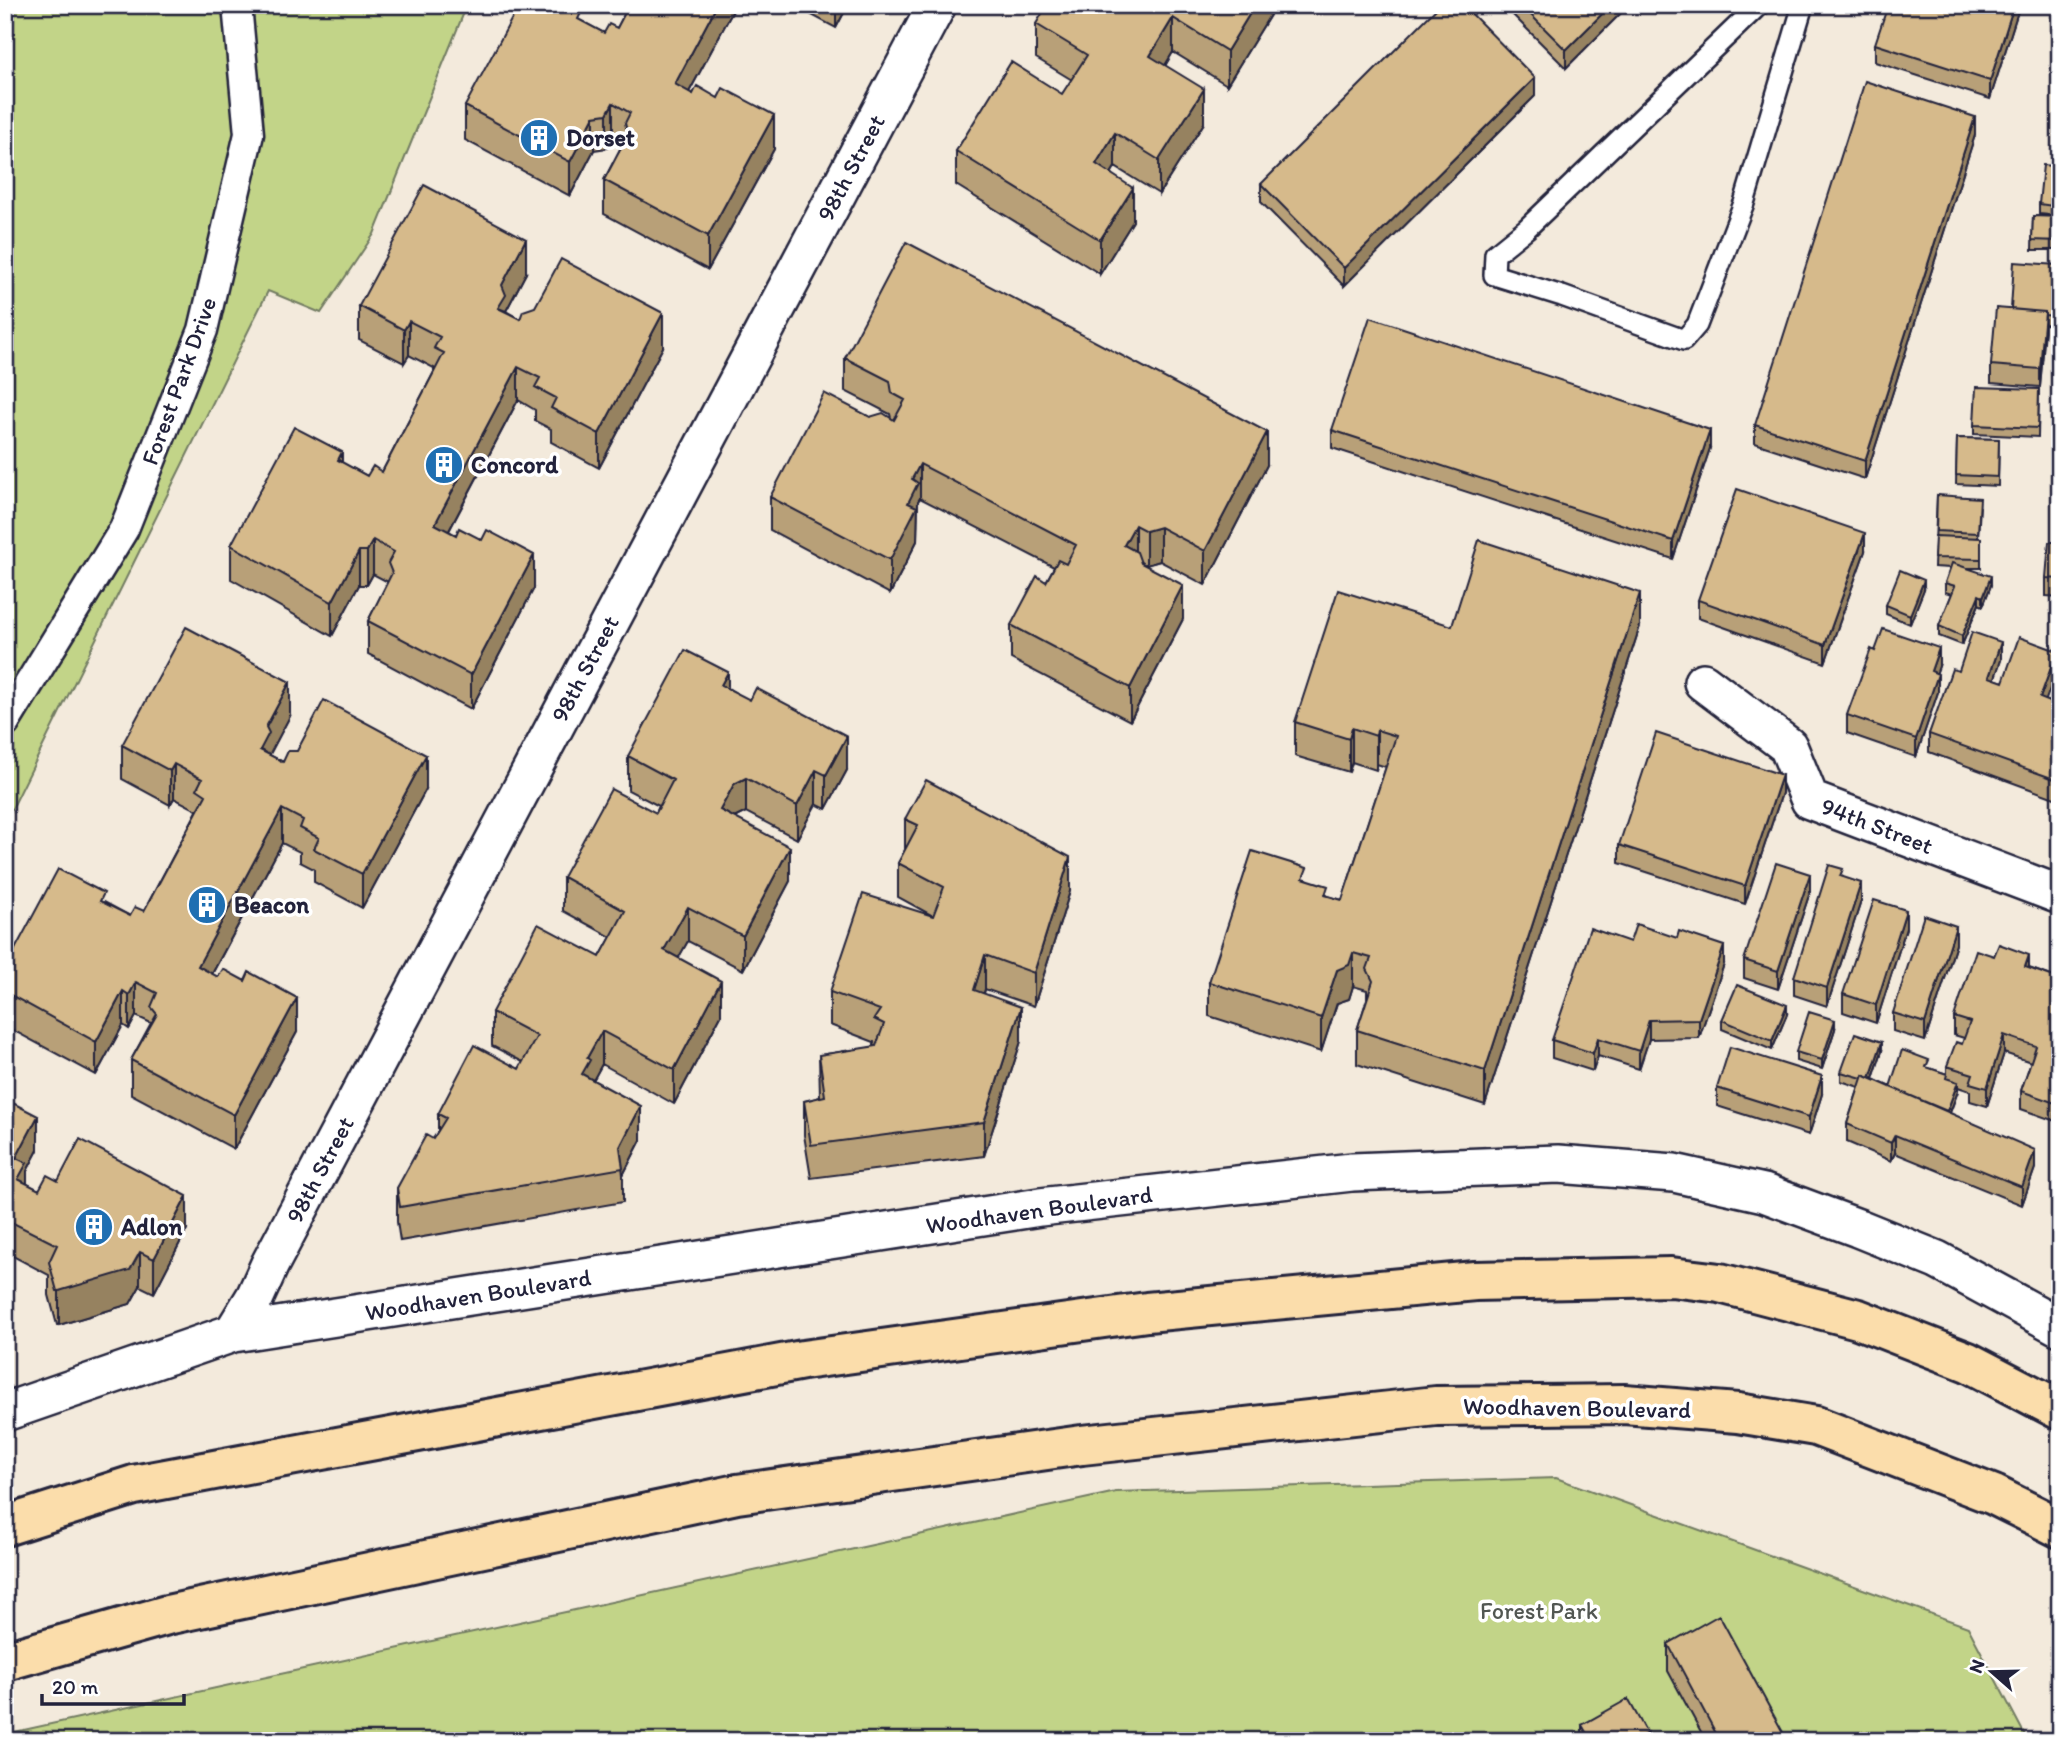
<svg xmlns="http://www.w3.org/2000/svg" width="2065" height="1746" viewBox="0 0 2065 1746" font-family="Itim,sans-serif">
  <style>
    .green { fill: #c2d488; stroke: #727b62; stroke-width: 2 }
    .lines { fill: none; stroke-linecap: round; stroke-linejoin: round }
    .service-casing { stroke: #22223b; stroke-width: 24 }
    .pedestrian-casing { stroke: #22223b; stroke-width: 33 }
    .minor-casing { stroke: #22223b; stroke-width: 42 }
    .primary-casing { stroke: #22223b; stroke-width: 44 }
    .service { stroke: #fff; stroke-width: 19 }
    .pedestrian { stroke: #fff; stroke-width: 28 }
    .minor { stroke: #fff; stroke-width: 37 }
    .primary { stroke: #fbddab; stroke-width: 38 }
    .wall { fill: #b8a078; stroke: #22223b; stroke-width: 2 }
    .shaded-wall { fill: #968261; stroke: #22223b; stroke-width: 2 }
    .building { fill: #d6ba8b; stroke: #22223b; stroke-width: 2 }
    .labels { text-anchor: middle; stroke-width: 7; stroke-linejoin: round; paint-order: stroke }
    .poi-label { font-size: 24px; font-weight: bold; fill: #22223b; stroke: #fff; text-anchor: start }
    .street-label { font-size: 24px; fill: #22223b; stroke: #fff }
    .park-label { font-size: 24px; fill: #525752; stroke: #fff }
  </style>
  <rect width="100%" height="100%" fill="#f3eadc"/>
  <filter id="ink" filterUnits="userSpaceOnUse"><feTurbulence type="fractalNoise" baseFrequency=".0143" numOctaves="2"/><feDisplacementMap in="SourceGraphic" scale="14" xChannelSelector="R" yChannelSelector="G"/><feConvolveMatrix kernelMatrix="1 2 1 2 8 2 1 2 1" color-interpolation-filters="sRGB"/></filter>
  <g filter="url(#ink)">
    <path class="green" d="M5 5H467L374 234 321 313 268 291 5 823Z
      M1556 1478 1968 1627 2028 1741H5V1734L1116 1492Z"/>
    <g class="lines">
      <g class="service-casing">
        <path id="service" d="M1759 5 1526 229 1495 254 1494 275 1562 296 1684 340 1697 325 1744 203 1803 5"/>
      </g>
      <g class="pedestrian-casing">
        <path id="pedestrian" d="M5 723 124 529 203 330 249 134 237 5"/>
      </g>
      <g class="minor-casing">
        <path id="minor" d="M1703 682 1788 746 1810 800 2060 895
          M233 1333 255 1297 270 1264 937 5
          M5 1412 233 1333 1040 1207 1352 1172 1558 1164 1674 1173 1764 1193 1858 1228 1937 1260 2060 1327"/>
      </g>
      <g class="primary-casing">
        <path id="primary" d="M5 1526 134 1485 803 1360 1147 1312 1475 1281 1671 1277 1720 1283 1858 1319 1968 1362 2060 1410
          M5 1661 167 1615 737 1494 1082 1445 1436 1406 1624 1404 1738 1413 1816 1426 1994 1495 2060 1528"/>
      </g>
      <use href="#service" class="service"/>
      <use href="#pedestrian" class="pedestrian"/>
      <use href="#minor" class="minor"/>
      <use href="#primary" class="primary"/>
    </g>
    <path class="wall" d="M629 5H736L689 92 774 149 708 270 604 214V180L623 143 613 137 607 148 594 150 570 196 465 140V106L581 21 604 33 617 28Z
      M793 5H848L836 28Z
      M1270 5V15L1227 85 1173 52 1165 66 1204 123 1159 194 1115 167 1111 174 1133 221 1100 274 956 185V151L1062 94 1072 80 1036 58V24Z
      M1503 5H1629L1566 68Z
      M2020 5 1990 99 1875 62V44Z
      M1535 96 1344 286 1261 202V184Z
      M1975 135 1865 479 1755 443V425Z
      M2060 167V216L2039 214V204Z
      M2033 216 2060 217V250H2032Z
      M526 273 506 311 520 319 663 347 599 468 551 442V429L535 421V410L518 400 449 531 534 588 471 709 368 654V621L388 582 373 574 367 585H359L332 636 231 579V545L342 463 367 476 382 472 434 372V368L409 355 404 363 359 340V306Z
      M2058 274 2054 325 2045 324 2040 387 1991 383V365Z
      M845 358 1267 465 1205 585 1160 561 1146 565 1140 562 1183 619 1130 721 1011 659V625L1046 582 1054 567 920 498 918 501 917 541 890 594 770 530V497L870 417 891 418 890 414 845 391Z
      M2039 389 2038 437 1974 434V425Z
      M1332 430 1710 448 1673 559 1332 448Z
      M1957 438 1999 439 1998 486 1956 484Z
      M1937 495 1980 507 1978 538H1981V568H1968L1991 585 1983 606 1979 604 1962 645 1939 636V626L1952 594 1945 592V583L1950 568 1934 567Z
      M2060 542V597L2046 596V578Z
      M1865 551 1825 663 1698 618V600Z
      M1924 589 1910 624 1886 614V605Z
      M1452 626H1640L1485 1105 1357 1064V1030L1367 999V990L1353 986 1349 999 1337 1003 1321 1052 1209 1016V982L1307 879 1328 896 1342 900 1386 767 1377 764 1376 770 1352 762 1349 772 1295 756V722Z
      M2060 652 2056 685 2052 683 2045 700 2060 706V800L1929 752V734L1959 671 2001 660 1994 679 2003 682Z
      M1939 666 1936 673 1938 692 1916 757 1847 733V715Z
      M728 688 847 770 826 809 816 804 797 839 746 812 734 818 790 881 743 970 688 941 678 958 721 1015 674 1104 602 1064 593 1080 641 1140 623 1175V1202L400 1241 397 1222V1188L433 1139 438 1132V1114L519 1069 523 1062 492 1046V1012L600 957 611 937 563 911V877L656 813 659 806 628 790V756Z
      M290 716 269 755 283 762 426 789 362 908 314 882V869L300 862V852L282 843 212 974 297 1032 234 1149 131 1094V1060L151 1023 136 1016 129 1029 123 1025 96 1075 5 1026V968L104 902 130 916 144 911 197 811V810L174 798 170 805 122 779V745Z
      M1782 793 1745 904 1619 863V845Z
      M905 819 1070 891 1034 1006 985 989 984 994 1021 1041 984 1156 811 1178 804 1135V1101L820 1097 819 1055 874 1047V1042L830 1025V992L933 916 898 897V863L905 850Z
      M1843 877 1861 901 1827 1006 1794 995V977Z
      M1810 892 1778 989 1744 978V960Z
      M1906 928 1876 1023 1843 1012V994Z
      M1630 942 1724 964 1699 1038 1649 1039 1639 1069 1598 1056 1593 1071 1552 1058V1040Z
      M1956 944 1925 1041 1893 1031V1013Z
      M2029 968 2060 979V1108L2055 1121 2021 1109V1091L2031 1062 2004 1053 1987 1106 1970 1101V1091L1958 1087V1091L1950 1113 2035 1168 2022 1205 1895 1153 1891 1161 1847 1142V1124L1859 1087 1841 1081V1072L1882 1051 1873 1079 1890 1087 1929 1068 1947 1074V1066L1962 1044 1964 1038 1954 1035V1017Z
      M1787 1014 1772 1050 1722 1029V1020Z
      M1835 1029 1822 1069 1796 1061V1052Z
      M1717 1088 1822 1094 1809 1135 1717 1106Z
      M5 1099 38 1150 27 1171V1184L39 1190 58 1181 187 1229 154 1293 140 1286 130 1304 59 1325H57L49 1295V1275L5 1252Z
      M1668 1644 1786 1738 1793 1741H1706L1668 1671Z
      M1582 1725 1647 1741H1586L1582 1734Z"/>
    <path class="shaded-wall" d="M717 5H736L675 118V84Z
      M836 5H848L836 28Z
      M1255 5H1270V15L1227 85V51Z
      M1611 5H1629L1566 68V50Z
      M2014 5H2020L1990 99V81Z
      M1173 18V52L1150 90V56Z
      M1535 78V96L1344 286V268Z
      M1204 89V123L1159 194V160Z
      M613 103V137L607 148V114Z
      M774 115V149L708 270V236Z
      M594 116V150L570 196V162Z
      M1975 117V135L1865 479V461Z
      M1115 133V167L1096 198V164Z
      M1133 188V221L1100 274V240Z
      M526 239V273L506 311 498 308 502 285Z
      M2045 312V330L2040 387V369Z
      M663 313V347L599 468V434Z
      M409 321V355L404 363V330Z
      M518 367V400L435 557V524Z
      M1710 430V448L1673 559V541Z
      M1267 432V465L1205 585V551Z
      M342 452V486L338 460Z
      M920 464V498L918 501 917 541 890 594V560L912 479Z
      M1135 525V559L1124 545Z
      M1160 527V561L1146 565V531Z
      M1865 533V551L1825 663V645Z
      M373 540V574L367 585V551Z
      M359 551V585L332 636V602Z
      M534 555V588L471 709V675Z
      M1991 576V585L1983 606V597Z
      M1924 580V589L1910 624V615Z
      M1183 585V619L1130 721V688Z
      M1640 593V626L1485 1105V1071Z
      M1979 595V604L1962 645V636Z
      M2001 642V660L1989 695V677Z
      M1939 648V666L1931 689V671Z
      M2060 657V675L2056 685V667Z
      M2052 665V683L2040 716V698Z
      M728 672V706L721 685Z
      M1938 674V692L1916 757V739Z
      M290 682V716L269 756 260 750 266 727Z
      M1352 728V762L1349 772V739Z
      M1377 730V764L1376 770V736Z
      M847 736V770L826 809V775Z
      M426 755V789L362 908V874Z
      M174 764V798L170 805V771Z
      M816 770V804L797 839V806Z
      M1782 775V793L1745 904V886Z
      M746 778V812L734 818 720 810 734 784Z
      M282 809V843L198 1000V966Z
      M790 847V881L743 970V936Z
      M1070 857V891L1034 1006V973Z
      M1810 874V892L1778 989V971Z
      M1861 883V901L1827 1006V988Z
      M688 907V941L664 984V950Z
      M1906 910V928L1876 1023V1005Z
      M1956 926V944L1925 1041V1023Z
      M1724 946V964L1699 1038V1019Z
      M1353 953V986L1349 999 1337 1003 1321 1052V1018L1337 970Z
      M985 955V989L974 1024V990Z
      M2029 955V973L2025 967Z
      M721 981V1015L674 1104V1070Z
      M136 982V1016L129 1029V995Z
      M123 991V1025L96 1075V1042Z
      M297 998V1032L234 1149V1115Z
      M1787 1005V1014L1772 1050V1041Z
      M1021 1007V1041L984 1156V1122Z
      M1649 1020V1039L1639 1069V1051Z
      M1835 1020V1029L1822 1069V1060Z
      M602 1031V1064L590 1086 582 1074 587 1058Z
      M2004 1035V1053L1987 1106V1088Z
      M1598 1038V1056L1593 1071V1053Z
      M1882 1042V1051L1869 1090V1081Z
      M1822 1076V1094L1809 1135V1117Z
      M1958 1082V1091L1947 1120V1111Z
      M2060 1090V1108L2055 1121V1103Z
      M641 1106V1140L623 1175 620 1147Z
      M38 1116V1150L27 1171V1197L18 1213 16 1158Z
      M1895 1135V1153L1891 1161V1143Z
      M2035 1150V1168L2022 1205V1187Z
      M187 1196V1229L154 1293V1259Z
      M140 1252V1286L130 1304 59 1325V1291Z
      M1647 1733V1741H1633Z"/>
    <path class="building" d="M519 5H567L581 13 578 19 604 33 609 24 617 28 629 5H717L675 84 693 94 697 86 718 98 723 88 774 115 708 236 604 180 628 135 625 123 630 113 613 103 607 114 594 116 570 162 465 106Z
      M1047 5H1255L1227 51 1173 18 1150 56 1204 89 1159 160 1115 133 1096 164 1133 188 1100 240 956 151 1011 62 1062 94 1087 55 1036 24Z
      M1440 5H1463L1535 78 1344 268 1261 184Z
      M1521 5H1611L1566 50Z
      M1888 5H2014L1990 81 1875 44Z
      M1865 81 1975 117 1865 461 1755 425Z
      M2043 165 2060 167V207L2039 204Z
      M424 185 526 239 502 285 506 295 498 308 520 319 523 311 535 307 561 259 663 313 599 434 551 408 556 398 535 387 540 378 518 367 435 524 456 535 459 528 482 540 487 530 534 555 471 675 368 621 392 573 388 563 394 552 373 540 367 551H359L332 602 231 545 294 427 342 452 338 460 367 476 373 466 382 472 444 353 434 348 440 337 409 321 404 330 359 306Z
      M2033 216 2060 217V241L2032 240Z
      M906 242 1267 432 1205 551 1160 527 1146 531 1135 525 1124 545 1137 552 1141 563 1183 585 1130 688 1011 625 1037 576 1046 582 1058 560 1066 564 1076 545 920 464 912 479 918 483 908 503 917 507 890 560 770 497 824 393 870 417 883 413 894 420 905 400 892 393 890 381 845 358Z
      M2014 262 2058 265 2054 316 2045 315V312L2011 309Z
      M1996 308 2045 312 2040 369 1991 365Z
      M1370 317 1710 430 1673 541 1332 430Z
      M1976 387 2039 389 2038 428 1974 425Z
      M1957 438 1999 439 1998 477 1956 475Z
      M1737 489 1865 533 1825 645 1698 600Z
      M1937 495 1980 498 1978 533 1936 531Z
      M1935 536 1981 538V559L1934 558Z
      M1479 540 1640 593 1485 1071 1357 1030 1373 981 1367 969 1371 958 1353 953 1349 965 1337 970 1321 1018 1209 982 1252 851 1307 868 1303 878 1328 886 1325 895 1342 900 1396 736 1377 730 1376 736 1352 728 1349 739 1295 722 1338 590 1452 626Z
      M2049 542H2060V579L2046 578Z
      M1952 563 1991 576 1983 597 1979 595 1962 636 1939 626 1955 586 1945 583Z
      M1900 570 1924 580 1910 615 1886 605Z
      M186 627 290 682 266 727 269 733 260 750 283 762 288 751H297L324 700 426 755 362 874 314 849 319 838 300 828 303 820 282 809 198 966 218 977 223 969 245 981 249 972 297 998 234 1115 131 1060 157 1014 151 1007 157 993 136 982 129 995 123 991 96 1042 5 992V968L58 869 104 893 100 901 130 916 135 907 144 911 206 795 197 789 202 779 174 764 170 771 122 745Z
      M1883 629 1939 648 1931 671 1938 674 1916 739 1847 715 1871 649 1875 651Z
      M1972 632 2001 642 1989 677 2003 682 2019 637 2060 652V657L2056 667 2052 665 2040 698 2060 706V781L1929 734 1952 669 1959 671Z
      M685 650 728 672 721 685 750 700 756 688 847 736 826 775 816 770 797 806 746 778 734 784 720 810 790 847 743 936 688 907 664 950 721 981 674 1070 602 1031 587 1058 590 1060 582 1074 641 1106 620 1147 623 1168 400 1207 397 1188 426 1135 433 1139 446 1118 438 1114 474 1045 519 1069 537 1036 492 1012 538 924 600 957 625 911 563 877 611 789 656 813 673 780 628 756Z
      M1656 733 1782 775 1745 886 1619 845Z
      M926 780 1070 857 1034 973 985 955 974 990 1021 1007 984 1122 811 1145 804 1101 825 1096 819 1055 876 1046 884 1024 874 1019 880 1010 830 992 863 894 933 916 944 887 898 863 918 825 905 819Z
      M1776 863 1810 874 1778 971 1744 960Z
      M1829 865 1843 869 1840 876 1861 883 1827 988 1794 977Z
      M1874 900 1906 910 1876 1005 1843 994Z
      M1924 915 1956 926 1925 1023 1893 1013Z
      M1636 924 1677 938 1679 931 1724 946 1699 1019 1649 1020 1639 1051 1598 1038 1593 1053 1552 1040 1590 928 1630 942Z
      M1999 944 2029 955 2025 967 2060 979V1090L2055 1103 2021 1091 2036 1046 2004 1035 1987 1088 1970 1083 1973 1074 1947 1066 1956 1042 1962 1044 1970 1022 1954 1017 1976 950 1994 956Z
      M1737 985 1787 1005 1772 1041 1722 1020Z
      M1809 1012 1835 1020 1822 1060 1796 1052Z
      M1855 1033 1882 1042 1870 1078 1863 1075 1862 1078 1841 1072Z
      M1730 1047 1822 1076 1809 1117 1717 1088Z
      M1902 1050 1929 1060 1926 1067 1947 1074 1946 1078 1958 1082 1947 1111 1890 1087Z
      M1863 1075 2035 1150 2022 1187 1895 1135 1891 1143 1847 1124Z
      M5 1099 38 1116 16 1158 27 1163 18 1179 39 1190 47 1175 58 1181 80 1139 187 1196 154 1259 140 1252 130 1270 59 1291H57L49 1262 57 1245 5 1219Z
      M1719 1615 1786 1738 1793 1741H1720L1668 1644Z
      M1628 1699 1647 1733 1633 1741H1591L1582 1725Z"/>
  </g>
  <defs>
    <g id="building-disc" transform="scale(2.0125)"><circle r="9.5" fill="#1f6fb2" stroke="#fff"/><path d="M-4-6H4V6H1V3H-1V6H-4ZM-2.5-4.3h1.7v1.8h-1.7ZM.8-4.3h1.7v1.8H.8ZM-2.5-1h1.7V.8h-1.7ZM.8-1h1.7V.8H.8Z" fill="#fff"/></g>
  </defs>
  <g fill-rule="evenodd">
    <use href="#building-disc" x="539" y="138"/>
    <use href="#building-disc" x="444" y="465"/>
    <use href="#building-disc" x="207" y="905"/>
    <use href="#building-disc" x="94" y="1227"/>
  </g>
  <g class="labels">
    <g class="poi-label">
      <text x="566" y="146">Dorset</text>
      <text x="471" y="473">Concord</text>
      <text x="234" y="913">Beacon</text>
      <text x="121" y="1235">Adlon</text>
    </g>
    <g class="street-label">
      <text transform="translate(851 168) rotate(-62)" y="8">98th Street</text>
      <text transform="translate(179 381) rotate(-70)" y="8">Forest Park Drive</text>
      <text transform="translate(585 669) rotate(-62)" y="8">98th Street</text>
      <text transform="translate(1877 826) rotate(21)" y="8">94th Street</text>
      <text transform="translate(320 1170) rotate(-62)" y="8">98th Street</text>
      <text transform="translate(1039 1210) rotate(-8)" y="8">Woodhaven Boulevard</text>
      <text transform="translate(478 1295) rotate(-9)" y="8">Woodhaven Boulevard</text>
      <text transform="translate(1577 1408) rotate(1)" y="8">Woodhaven Boulevard</text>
    </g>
    <g class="park-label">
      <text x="1539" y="1619">Forest Park</text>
    </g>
  </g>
  <rect width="2065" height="1746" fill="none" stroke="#fff" stroke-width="28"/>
  <rect x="14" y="14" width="2037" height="1718" fill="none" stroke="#22223b" stroke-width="2.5" filter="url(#ink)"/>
  <g transform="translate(1992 1672) rotate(290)" stroke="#ffffff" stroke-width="5" paint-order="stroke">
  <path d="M0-5L12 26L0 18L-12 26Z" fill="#22223b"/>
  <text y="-10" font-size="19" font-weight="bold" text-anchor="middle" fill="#22223b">N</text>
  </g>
  <path d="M42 1694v10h142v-10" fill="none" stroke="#22223b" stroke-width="3.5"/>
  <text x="52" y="1694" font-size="21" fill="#22223b" stroke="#ffffff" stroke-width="5" paint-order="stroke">20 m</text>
</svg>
